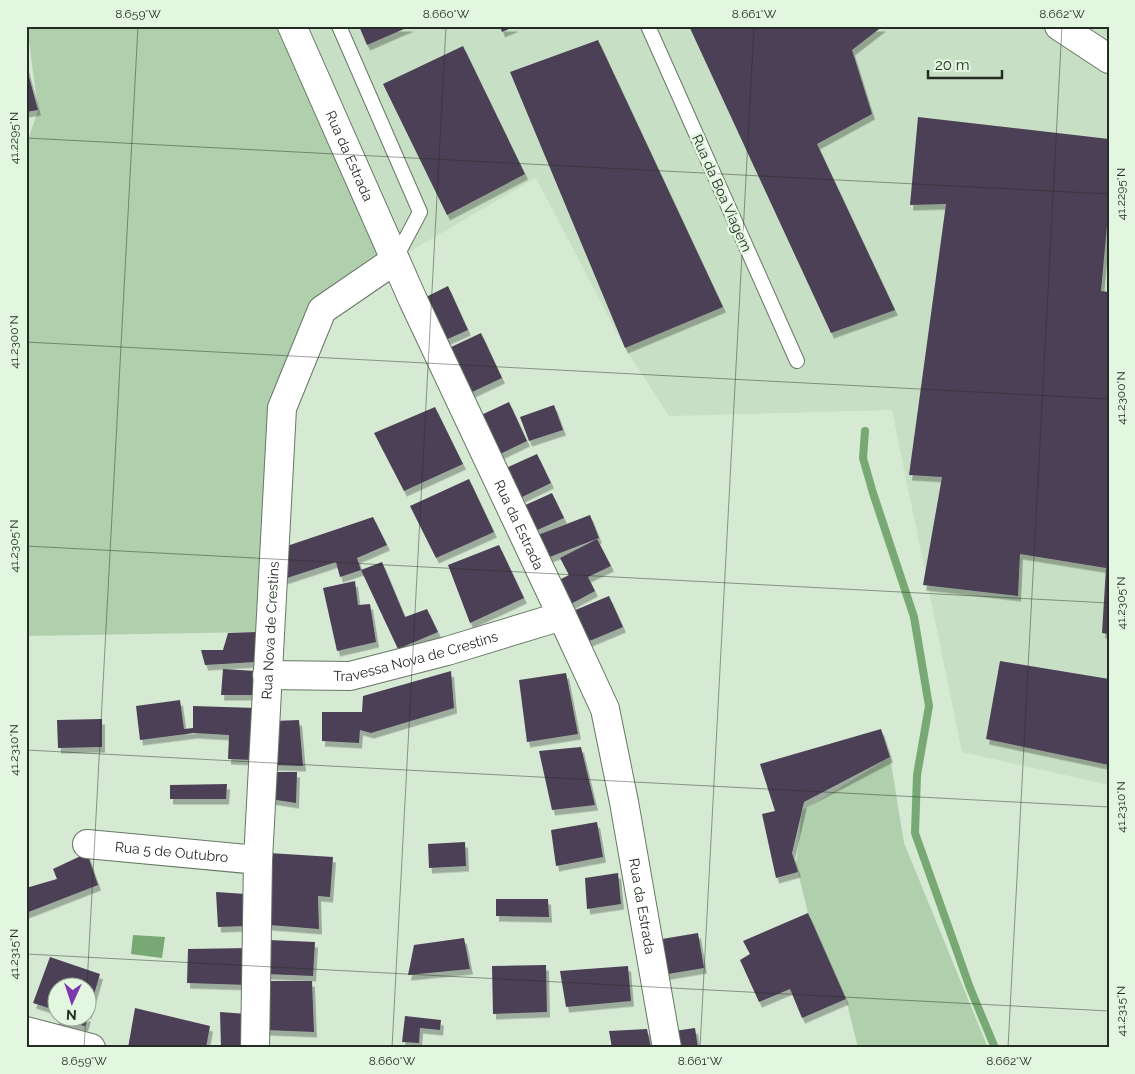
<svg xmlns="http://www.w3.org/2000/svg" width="1135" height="1074" viewBox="0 0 1135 1074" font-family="Raleway,sans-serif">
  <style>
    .built { fill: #c7dfc4 }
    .green { fill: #b0cfac }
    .water { fill: #78a873 }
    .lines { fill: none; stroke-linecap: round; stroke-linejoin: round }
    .stream { stroke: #78a873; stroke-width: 8 }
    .building { fill: #4b4055; filter: url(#shadow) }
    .service-casing { stroke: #677865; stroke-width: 16 }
    .minor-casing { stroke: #677865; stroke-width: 30 }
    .tertiary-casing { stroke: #677865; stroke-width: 30 }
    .service { stroke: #fff; stroke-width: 14 }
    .minor { stroke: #fff; stroke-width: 28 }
    .tertiary { stroke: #fff; stroke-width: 28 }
    .ticks { fill: none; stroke: #252c24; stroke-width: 1; stroke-opacity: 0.45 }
    .labels { text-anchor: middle; stroke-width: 5; stroke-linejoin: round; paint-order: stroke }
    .street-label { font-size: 14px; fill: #252c24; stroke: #e2f6e0 }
    .neatline { fill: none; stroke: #252c24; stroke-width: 2 }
    .ticks-label { font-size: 12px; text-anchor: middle; fill: #252c24 }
  </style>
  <defs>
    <filter id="shadow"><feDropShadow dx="3" dy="5.5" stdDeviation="0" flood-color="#0004"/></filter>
  </defs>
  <rect width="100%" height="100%" fill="#d5e9d3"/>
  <path class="built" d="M304 26H1109V785L962 752 892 410 669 416 625 348 536 178 395 260Z"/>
  <path class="green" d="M27 26H283L395 260 322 310 282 407 258 632 26 636V146L38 110Z
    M890 757 904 843 988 1048H858L846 999 808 913 796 864 802 811Z"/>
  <path class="water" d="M133 935 165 937 162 958 131 954Z"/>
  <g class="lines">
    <path class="stream" d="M865 431 863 458 873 493 914 617 929 706 917 775 915 833 970 988 995 1048"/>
  </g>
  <path class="building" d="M359 26H411L367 45Z
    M500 26H516L502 32Z
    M689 26H883L852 50 872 114 817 144 895 310 831 333Z
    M598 40 723 307 625 348 510 72Z
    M463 46 525 174 447 215 383 84Z
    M26 66 38 110 26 112Z
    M918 117 1109 139V204L1101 291 1109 292V634L1102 633 1106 568 1020 554 1018 596 923 585 942 477 909 475 946 204 910 205Z
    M448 286 468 330 441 342 422 299Z
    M481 333 502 378 470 393 449 348Z
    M509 402 527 441 498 455 479 416Z
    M554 405 563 430 529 441 520 417Z
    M435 407 463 464 404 491 374 433Z
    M537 454 551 483 520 498 506 468Z
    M469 479 494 532 436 558 410 506Z
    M552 493 564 518 533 532 521 507Z
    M590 515 599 538 547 558 538 535Z
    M373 517 387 545 357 558 361 570 340 577 336 562 284 579 287 546Z
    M597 539 611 566 588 577 595 591 569 605 557 581 569 575 560 558Z
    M499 545 524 598 470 623 448 565Z
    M382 562 405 617 427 609 438 632 398 649 361 570Z
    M355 581 358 605 370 604 376 642 337 651 323 588Z
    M609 596 623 627 587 642 573 611Z
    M258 632 256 662 205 665 201 650H223L228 633Z
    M1000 661 1109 679V765L986 739Z
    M223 669 256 671 254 695H221Z
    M451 671 454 708 371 733 360 730 359 743 322 741V712H362L363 696Z
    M566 673 578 734 527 742 519 680Z
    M180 700 184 729 193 728V706L256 708 253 760 228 759 229 735 194 733 140 740 136 706Z
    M102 719V747L58 748 57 720Z
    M299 720 303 766 273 765 274 721Z
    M881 729 890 757 804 802 792 853 798 872 776 878 762 814 775 811 760 764Z
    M581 747 595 805 552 810 539 751Z
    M271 772H297L296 803 270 799Z
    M227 784 226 799H170V785Z
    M597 822 603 857 556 866 551 830Z
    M465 842 466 866 429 868 428 844Z
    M87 853 98 885 26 913V888L57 879 53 869Z
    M269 853 333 857 330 897 318 896 319 929 269 925Z
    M618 873 621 904 587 909 585 878Z
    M216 892 246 894 247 926 218 927Z
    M496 899H548L549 917 496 916Z
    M808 913 846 999 802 1018 790 989 759 1002 740 960 750 954 743 941Z
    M698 933 704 968 662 975 656 940Z
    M464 938 470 969 408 975 414 945Z
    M268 940 315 942 313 976 266 974Z
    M250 948 248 985 187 983 188 949Z
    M50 957 100 974 88 1015V986H58V1011L33 1003Z
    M546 965 547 1012 493 1014 492 966Z
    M628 966 631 1001 566 1007 560 971Z
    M267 981H312L314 1032 265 1030Z
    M135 1008 210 1026 206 1048H128Z
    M220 1012 247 1014 245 1048H221Z
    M56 1016H88L85 1026 56 1020Z
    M405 1016 441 1020 440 1030 420 1028 419 1043 402 1042Z
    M695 1028 698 1048H677L674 1031Z
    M647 1029 651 1048H612L609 1031Z"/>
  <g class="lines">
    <g class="service-casing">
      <path id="service" d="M339 26 420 212 395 259
        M648 26 797 361"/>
    </g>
    <g class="minor-casing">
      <g id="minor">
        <path d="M1059 26 1109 59"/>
        <path id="s1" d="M267 675 350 676 447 651 562 616"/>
        <path id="s2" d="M87 844 258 860"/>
        <path d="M26 1031 91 1048"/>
        <path id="s3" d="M255 1048 258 860 282 408 322 310 395 260"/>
      </g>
    </g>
    <g class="tertiary-casing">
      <g id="tertiary">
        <path id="s4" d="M292 26 413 300 562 616 605 709 624 802 667 1048"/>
      </g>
    </g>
    <use href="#service" class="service"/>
    <use href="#minor" class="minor"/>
    <use href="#tertiary" class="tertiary"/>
  </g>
  <path class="ticks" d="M26 138 1109 194M26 342 1109 399M26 546 1109 603M26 750 1109 807M26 954 1109 1011M87 986 138 26M84 1048 86 1016M392 1048 446 26M700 1048 754 26M1008 1048 1062 26"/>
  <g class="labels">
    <g class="street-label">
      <text dy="5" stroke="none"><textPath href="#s4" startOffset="142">Rua da Estrada</textPath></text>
      <text transform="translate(722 193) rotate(66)" y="5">Rua da Boa Viagem</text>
      <text dy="5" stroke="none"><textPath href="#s4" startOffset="548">Rua da Estrada</textPath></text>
      <text dy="5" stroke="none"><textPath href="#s3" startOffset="418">Rua Nova de Crestins</textPath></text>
      <text dy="5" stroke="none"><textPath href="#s1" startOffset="151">Travessa Nova de Crestins</textPath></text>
      <text dy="5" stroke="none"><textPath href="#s2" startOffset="85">Rua 5 de Outubro</textPath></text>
      <text dy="5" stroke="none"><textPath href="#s4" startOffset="952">Rua da Estrada</textPath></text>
    </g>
  </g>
  <rect width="1135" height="1074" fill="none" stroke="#e2f6e0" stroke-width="55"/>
  <g transform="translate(72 1002) rotate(183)"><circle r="24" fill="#e2f6e0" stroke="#96a595"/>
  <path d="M0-4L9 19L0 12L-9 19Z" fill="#7d38ab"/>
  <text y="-8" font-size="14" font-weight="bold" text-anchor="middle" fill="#252c24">N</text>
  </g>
  <path d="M928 70v8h74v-8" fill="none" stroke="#252c24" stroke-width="2.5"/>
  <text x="935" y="70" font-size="15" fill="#252c24" stroke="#e2f6e0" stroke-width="4" paint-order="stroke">20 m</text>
  <rect x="28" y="28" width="1080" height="1018" class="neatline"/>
  <g class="ticks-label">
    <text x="138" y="18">8.659°W</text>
    <text x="446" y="18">8.660°W</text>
    <text x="754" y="18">8.661°W</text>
    <text x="1062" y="18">8.662°W</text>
    <text transform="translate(14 138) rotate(-90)" y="4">41.2295°N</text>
    <text transform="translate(1121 194) rotate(-90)" y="4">41.2295°N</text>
    <text transform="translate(14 342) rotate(-90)" y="4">41.2300°N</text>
    <text transform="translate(1121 398) rotate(-90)" y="4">41.2300°N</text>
    <text transform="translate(14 546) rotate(-90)" y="4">41.2305°N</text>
    <text transform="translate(1121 603) rotate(-90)" y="4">41.2305°N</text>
    <text transform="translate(14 750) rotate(-90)" y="4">41.2310°N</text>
    <text transform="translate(1121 807) rotate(-90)" y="4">41.2310°N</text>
    <text transform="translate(14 954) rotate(-90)" y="4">41.2315°N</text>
    <text transform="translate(1121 1011) rotate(-90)" y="4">41.2315°N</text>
    <text x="84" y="1065">8.659°W</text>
    <text x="392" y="1065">8.660°W</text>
    <text x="700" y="1065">8.661°W</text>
    <text x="1009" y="1065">8.662°W</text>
  </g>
</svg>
